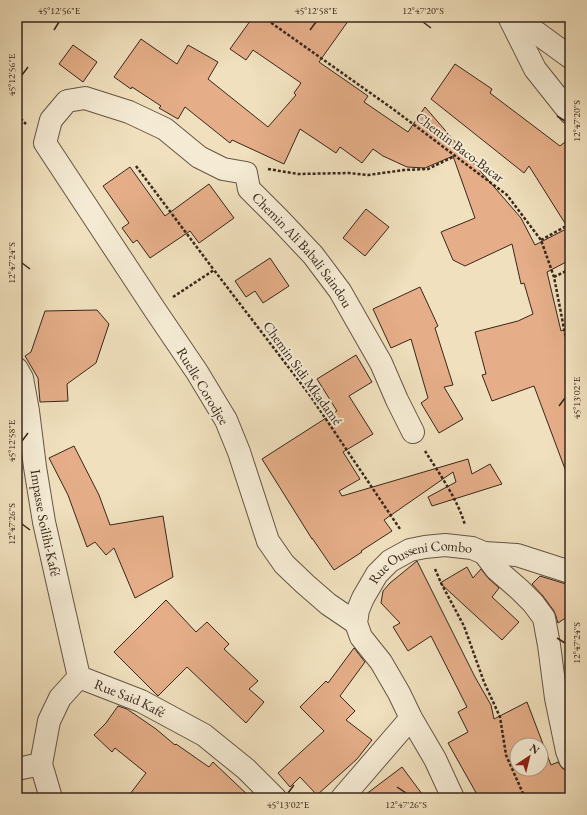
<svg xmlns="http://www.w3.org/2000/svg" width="587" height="815" viewBox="0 0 587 815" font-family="'EB Garamond',serif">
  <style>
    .building { fill: #e5ae88; stroke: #38271d; fill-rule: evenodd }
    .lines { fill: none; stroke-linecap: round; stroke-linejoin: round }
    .minor-casing { stroke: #665545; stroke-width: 24 }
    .path { stroke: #38271d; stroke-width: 2.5; stroke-dasharray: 3 2; stroke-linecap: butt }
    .minor { stroke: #f5ebd4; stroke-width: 22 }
    .ticks { fill: none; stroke: #38271d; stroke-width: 1.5 }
    .labels { text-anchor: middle; stroke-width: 4; stroke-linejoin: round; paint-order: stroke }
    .street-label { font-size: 14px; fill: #38271d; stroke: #f5ebd4 }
    .neatline { fill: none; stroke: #38271d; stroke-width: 1.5 }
    .ticks-label { font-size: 10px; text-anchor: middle; fill: #38271d }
  </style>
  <rect width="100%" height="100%" fill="#f0e0bd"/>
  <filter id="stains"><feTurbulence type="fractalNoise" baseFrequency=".005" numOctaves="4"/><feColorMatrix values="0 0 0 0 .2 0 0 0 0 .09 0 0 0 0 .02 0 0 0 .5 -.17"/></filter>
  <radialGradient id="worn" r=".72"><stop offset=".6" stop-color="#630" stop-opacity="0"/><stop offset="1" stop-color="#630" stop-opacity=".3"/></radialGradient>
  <path class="building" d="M253 17H351L319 62 368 96 364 102 408 132 425 107 521 218 535 245 568 228 529 166 524 173 431 99 455 64 492 89 490 93 560 146 570 138V260L547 272 561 331 570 327V477H568L534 386 492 401 482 375 486 374 475 332 518 321 533 314 524 283 521 284 512 244 465 266 453 260 441 232 475 218 453 156 425 168 407 167 383 156 373 149 362 163 340 147 336 153 300 129 284 164 232 140 230 143 185 107 178 119 159 108 161 106 132 87 131 89 114 77 141 39 177 64 188 45 218 62 208 79 268 127 296 95 294 93 301 83 253 50 246 60 230 49Z
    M73 45 97 62 83 82 59 64Z
    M130 167 165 216 209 184 234 218 199 243 190 231 150 258 137 240 133 243 122 228 129 223 103 186Z
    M366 209 389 227 365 256 343 238Z
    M270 258 289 286 263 303 255 291 246 297 235 281Z
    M420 287 438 326 435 328 453 385 444 387 463 419 439 433 421 403 428 398 411 339 391 348 373 309Z
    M97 310 109 324 96 363 67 384 68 401 40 402 38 378 25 356 31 352 45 311Z
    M356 355 372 382 349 396 373 434 343 452 360 479 339 491 342 496 468 459 472 474 490 464 502 484 432 506 428 497 456 482 453 472 384 520 392 531 361 551 362 552 334 570 312 538V539L262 459 337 411 317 379Z
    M74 446 99 495 110 525 163 516 173 577 135 598 114 548 106 555 95 542 87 547 68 495 49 458Z
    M417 561 475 677 491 705 494 719 527 702 551 765 558 762 562 768 565 770 570 779V798H479L448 743 468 732 458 712 467 707 431 636 408 651 393 627 400 623 381 603 383 591 390 583ZM517 745H541V769H517Z
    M467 567 473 578 481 569 488 578 499 588 492 597 519 622 502 640 440 583Z
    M540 576 566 584H570V615L558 623 556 616 554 611 543 596 532 584Z
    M166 600 196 632 207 622 229 644 224 649 258 681 249 689 264 702 246 723 187 667 158 696 114 652Z
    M354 648 365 662 340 696 355 711 346 720 372 740 357 759 317 795 300 777 290 787 278 773 324 731 300 707 326 681 328 683Z
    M118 706 127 709 156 729 175 745 176 744 209 767 213 762 251 798H127L146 773 115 748 112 752 94 735 106 723Z
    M402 767 425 798H361Z"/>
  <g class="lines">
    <g class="minor-casing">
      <g id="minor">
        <path d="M509 17 535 69 570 113"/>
        <path d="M515 17 570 57"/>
        <path id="s1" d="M17 369 22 378 28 411 35 467 44 522 79 677"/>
        <path d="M484 553 496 569 520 590 533 603 544 618 549 645 556 698 567 751 570 759"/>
        <path id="s2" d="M356 623 328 604 305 584 284 564 268 541 239 452 226 420 197 372 155 310 45 143 51 120 67 101 85 98 129 112 165 129 199 157 223 169 246 173 249 189 279 219 313 255 340 291 381 363 397 400 413 432"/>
        <path d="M17 769 41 764"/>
        <path id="s3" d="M51 798 41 764 49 721 60 698 79 677 141 701 204 735 246 769 275 798"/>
        <path d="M342 798 411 718"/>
        <path id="s4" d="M453 798 435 759 411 718 399 693 381 662 361 637 356 623 358 610 363 598 377 574 390 561 410 550 425 547 445 545 472 548 484 553 517 555 570 572"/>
      </g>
    </g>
    <path class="path" d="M263 17 393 109 507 195 541 240 554 277 566 339 570 347
      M17 115 26 124
      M136 166 214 270
      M268 169 298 174 349 173 368 175 404 170 428 169 455 156
      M541 240 570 224
      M554 277 570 269
      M173 297 214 270 309 394 400 529
      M425 451C439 473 458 500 465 525
      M435 569 441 583 464 626 484 682 500 717 506 755 525 798"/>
    <use href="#minor" class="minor"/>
  </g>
  <path class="ticks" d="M423 22 431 28M54 30 59 22M310 30 316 22M22 75 28 67M557 116 565 121M22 263 30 269M559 406 565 398M22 441 28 433M22 524 30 530M557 638 565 643M397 787 406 793M288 793 294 785"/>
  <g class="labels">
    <g class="street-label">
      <text transform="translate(460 147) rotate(37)" y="5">Chemin Baco-Bacar</text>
      <text dy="5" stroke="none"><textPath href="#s2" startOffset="925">Chemin Ali Babali Saindou</textPath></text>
      <text transform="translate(303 373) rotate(54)" y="5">Chemin Sidi Mkadamé</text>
      <text transform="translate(203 386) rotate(59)" y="5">Ruelle Corodjee</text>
      <text dy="5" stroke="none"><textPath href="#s1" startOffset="157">Impasse Soilihi-Kafé</textPath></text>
      <text dy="5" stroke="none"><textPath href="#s4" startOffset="302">Rue Ousseni Combo</textPath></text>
      <text dy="5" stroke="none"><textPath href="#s3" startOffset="188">Rue Said Kafé</textPath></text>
    </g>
  </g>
  <rect width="587" height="815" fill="none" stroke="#f0e0bd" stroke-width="44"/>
  <g transform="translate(529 757) rotate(35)"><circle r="19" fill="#f5ebd4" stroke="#a99d8b"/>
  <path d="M0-3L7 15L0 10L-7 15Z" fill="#8f2418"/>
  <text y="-6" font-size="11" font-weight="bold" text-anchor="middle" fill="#38271d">N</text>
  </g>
  <rect x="22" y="22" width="543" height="771" class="neatline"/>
  <g class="ticks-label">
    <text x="59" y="14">45°12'56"E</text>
    <text x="316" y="14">45°12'58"E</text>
    <text x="423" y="14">12°47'20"S</text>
    <text transform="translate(11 75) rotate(-90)" y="4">45°12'56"E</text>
    <text transform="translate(576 121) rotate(-90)" y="4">12°47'20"S</text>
    <text transform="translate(11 263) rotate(-90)" y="4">12°47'24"S</text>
    <text transform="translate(576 398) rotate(-90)" y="4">45°13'02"E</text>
    <text transform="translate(11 441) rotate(-90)" y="4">45°12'58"E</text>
    <text transform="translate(11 524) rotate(-90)" y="4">12°47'26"S</text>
    <text transform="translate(576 643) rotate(-90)" y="4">12°47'24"S</text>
    <text x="288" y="808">45°13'02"E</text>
    <text x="406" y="808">12°47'26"S</text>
  </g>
  <rect width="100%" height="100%" filter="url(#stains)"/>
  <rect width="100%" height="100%" fill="url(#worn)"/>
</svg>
